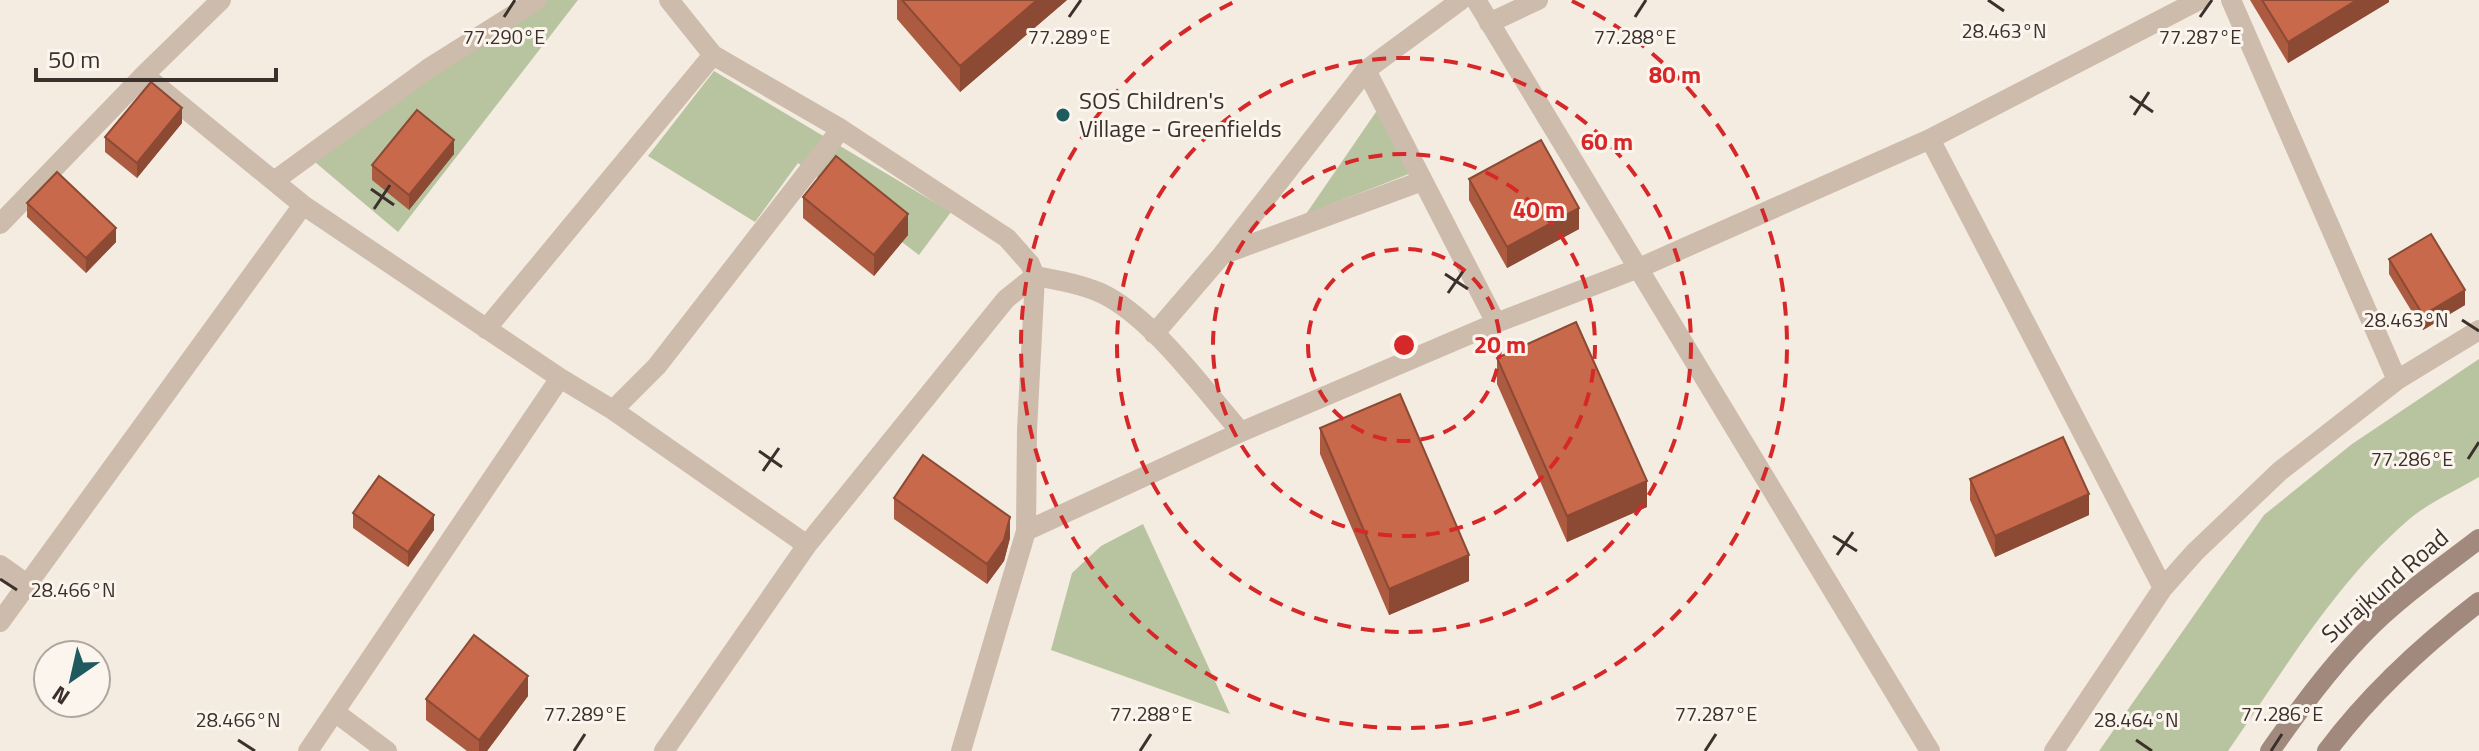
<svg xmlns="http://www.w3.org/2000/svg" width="2479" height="751" viewBox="0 0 2479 751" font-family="'Titillium Web',sans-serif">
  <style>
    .green { fill: #b8c4a0 }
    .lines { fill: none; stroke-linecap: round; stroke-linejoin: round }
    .street { stroke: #cdbbac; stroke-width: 20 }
    .secondary { stroke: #a18a7d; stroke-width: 20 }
    .wall { fill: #ac5a40 }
    .shaded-wall { fill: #8c4a34 }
    .building { fill: #c8694b; stroke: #8c4a34; stroke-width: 2 }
    .ticks { fill: none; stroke: #3b302b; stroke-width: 3 }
    .ring { fill: none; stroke: #d62828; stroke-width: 4; stroke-dasharray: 14 10 }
    .poi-dot { fill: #1f5a5e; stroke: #fbf5ee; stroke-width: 3 }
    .labels { text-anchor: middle; stroke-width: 6; stroke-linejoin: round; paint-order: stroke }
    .poi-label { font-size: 24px; fill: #3b302b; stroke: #fbf5ee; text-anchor: start }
    .street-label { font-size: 24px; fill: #3b302b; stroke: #fbf5ee }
    .ticks-label { font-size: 20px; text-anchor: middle; fill: #3b302b; stroke: #fbf5ee; stroke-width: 6; stroke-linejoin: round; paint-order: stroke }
    .centre { fill: #d62828; stroke: #fbf5ee; stroke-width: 4 }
    .ring-label { font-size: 24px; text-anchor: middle; font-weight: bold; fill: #d62828; stroke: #fbf5ee; stroke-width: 6; stroke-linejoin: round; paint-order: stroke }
  </style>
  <rect width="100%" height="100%" fill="#f4ebe1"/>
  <path class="green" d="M545 0H578L398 232 303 152Z
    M714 71 951 212 919 255 798 163 755 222 648 156Z
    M1378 109 1414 172 1306 214Z
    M2479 359V477C2455 491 2426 504 2406 522 2333 586 2283 672 2228 751H2099L2264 515 2352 444Z
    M1143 524 1230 714 1051 650 1072 573 1101 546Z"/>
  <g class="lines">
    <path class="street" d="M669 0 713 55 841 129 1007 238 1030 264 1035 276 1027 430 1026 531 961 751
      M1476 0 1930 751
      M2231 0 2397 380
      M1489 23 1538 0
      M1366 70 1496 323
      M144 75 303 205 560 378 613 410 807 545
      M1930 139 2163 588
      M274 181 429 68 537 0
      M0 224 144 75 221 0
      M1224 254 1422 181
      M486 329 713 55
      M1154 334 1222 255 1366 70 1461 0
      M613 410 657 366 841 129
      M1026 531 1241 432 1496 323 1639 268 1930 139 2199 0
      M0 565 28 585
      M0 622 303 205
      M336 713 387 751
      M308 751 560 378
      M664 751 807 545 1006 299 1035 276C1057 280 1080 284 1101 293 1152 317 1204 390 1241 432
      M2054 751 2163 588 2195 552 2280 471 2397 380 2479 330"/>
    <path class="secondary" d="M2270 751C2299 710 2328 670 2363 634 2398 598 2440 569 2479 539
      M2327 751C2369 695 2423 645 2479 602"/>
  </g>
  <path class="wall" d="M897 0H1067L960 92 897 19Z
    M2250 0H2389V2L2288 63Z
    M182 123 137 178 105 152V137Z
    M454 154 409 210 372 180V165Z
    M1469 179 1579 229 1507 268 1469 200Z
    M803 197 908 235 874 276 803 218Z
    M27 203 116 242 86 273 27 217Z
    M2389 259 2465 305 2423 330 2389 274Z
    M1497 358 1647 507 1567 542 1497 384Z
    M1320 428 1469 581 1389 615 1320 454Z
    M1970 479 2089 515 1995 557 1970 500Z
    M894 498 1010 538 1004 561 987 584 894 519Z
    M353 513 434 530 408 567 353 528Z
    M528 696 487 751H467L426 720V699Z"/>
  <path class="shaded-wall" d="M1037 0H1067L960 92V66Z
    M2357 0H2389V2L2288 63V42Z
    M182 108V123L137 178V163Z
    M454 140V154L409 210V195Z
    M1579 208V229L1507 268V247Z
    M908 214V235L874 276V255Z
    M116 228V242L86 273V258Z
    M2465 290V305L2423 330V315Z
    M1647 481V507L1567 542V516Z
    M2089 494V515L1995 557V536Z
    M434 515V530L408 567V552Z
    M1010 517V538L1004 561 987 584V564Z
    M1469 555V581L1389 615V589Z
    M528 676V696L487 751H479V740Z"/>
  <path class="building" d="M902 0H1037L960 66Z
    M2262 0H2357L2288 42Z
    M151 82 182 108 137 163 105 137Z
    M417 110 454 140 409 195 372 165Z
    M1541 140 1579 208 1507 247 1469 179Z
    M836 156 908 214 874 255 803 197Z
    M57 172 116 228 86 258 27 203Z
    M2431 234 2465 290 2423 315 2389 259Z
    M1576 322 1647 481 1567 516 1497 358Z
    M1400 394 1469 555 1389 589 1320 428Z
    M2063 437 2089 494 1995 536 1970 479Z
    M923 455 1010 517 1004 540 987 564 894 498Z
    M379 476 434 515 408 552 353 513Z
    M474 635 528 676 479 740 426 699Z"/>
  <path class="ticks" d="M1988 0 2004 11M504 17 515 0M1069 17 1081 0M1635 17 1646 0M2200 17 2212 0M2130 96 2153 112M2134 115 2149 92M371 189 394 205M374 209 390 185M1445 274 1468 289M1448 293 1464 270M2462 320 2479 331M759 451 782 467M2468 459 2479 442M763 471 779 448M1833 536 1857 551M1837 555 1853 532M0 579 17 590M238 740 255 751M2136 740 2152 751M574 751 585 734M1140 751 1151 734M1705 751 1716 734M2271 751 2282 734"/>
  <g class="ring">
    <circle cx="1404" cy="345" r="96"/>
    <circle cx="1404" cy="345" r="191"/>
    <circle cx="1404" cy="345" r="287"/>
    <path d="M1572 1A383 383 0 1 1 1236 1"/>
  </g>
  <circle class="poi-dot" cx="1063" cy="115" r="8"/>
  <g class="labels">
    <g class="poi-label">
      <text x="1079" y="109">SOS Children's<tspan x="1079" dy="28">Village - Greenfields</tspan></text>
    </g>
    <g class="street-label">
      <text transform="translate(2385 586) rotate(-41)" y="8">Surajkund Road</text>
    </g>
  </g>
  <g class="ticks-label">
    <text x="2004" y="38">28.463°N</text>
    <text x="504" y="44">77.290°E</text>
    <text x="1069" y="44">77.289°E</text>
    <text x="1635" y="44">77.288°E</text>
    <text x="2200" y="44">77.287°E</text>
    <text x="2406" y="327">28.463°N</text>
    <text x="2412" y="466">77.286°E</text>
    <text x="73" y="597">28.466°N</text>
    <text x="585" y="721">77.289°E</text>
    <text x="1151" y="721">77.288°E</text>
    <text x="1716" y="721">77.287°E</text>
    <text x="2282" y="721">77.286°E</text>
    <text x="238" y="727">28.466°N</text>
    <text x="2136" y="727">28.464°N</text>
  </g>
  <circle cx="1404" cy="345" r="12" class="centre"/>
  <g class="ring-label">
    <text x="1675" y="83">80 m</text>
    <text x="1607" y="150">60 m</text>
    <text x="1539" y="218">40 m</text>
    <text x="1500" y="353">20 m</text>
  </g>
  <g transform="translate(72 679) rotate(214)"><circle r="38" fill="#fbf5ee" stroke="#aea6a0" stroke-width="2"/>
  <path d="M0-6L14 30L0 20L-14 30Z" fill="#1f5a5e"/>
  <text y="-12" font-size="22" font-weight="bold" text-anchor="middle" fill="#3b302b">N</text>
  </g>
  <path d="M36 68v12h240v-12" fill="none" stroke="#3b302b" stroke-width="4"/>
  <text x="48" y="68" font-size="24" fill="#3b302b" stroke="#fbf5ee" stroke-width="6" paint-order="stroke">50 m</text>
</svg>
